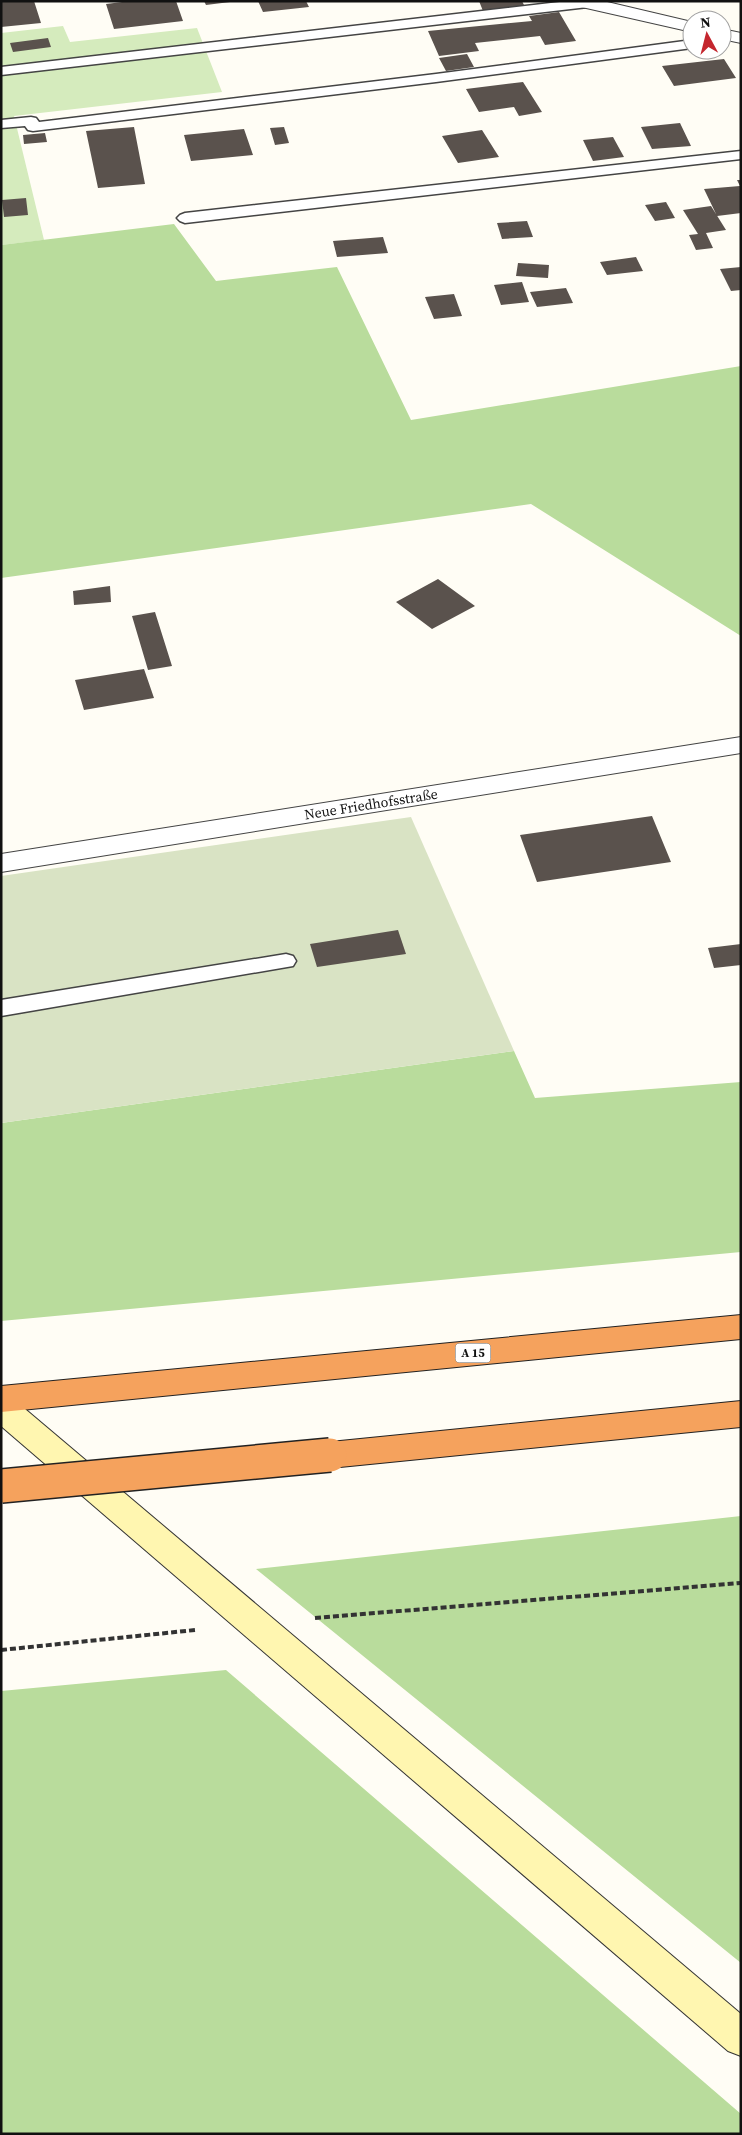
<svg xmlns="http://www.w3.org/2000/svg" width="742" height="2135" viewBox="0 0 742 2135" font-family="'Source Serif 4',serif">
  <style>
    .green { fill: #d5ebbd }
    .forest { fill: #b9dc9c }
    .cemetery { fill: #d9e3c4 }
    .building { fill: #5a524d }
    .lines { fill: none; stroke-linecap: round; stroke-linejoin: round }
    .lane-casing { stroke: #444; stroke-width: 3 }
    .street-casing { stroke: #444; stroke-width: 2 }
    .secondary-casing { stroke: #333; stroke-width: 2 }
    .highway-casing { stroke: #222; stroke-width: 2 }
    .path { stroke: #333; stroke-width: 4; stroke-dasharray: 6 3; stroke-linecap: butt }
    .lane { fill: #fff; fill-rule: evenodd }
    .street { fill: #fff; fill-rule: evenodd }
    .secondary { fill: #fff6b0; fill-rule: evenodd }
    .highway { fill: #f5a25d; fill-rule: evenodd }
    .highway-bridge-casing { stroke: #222; stroke-width: 36; stroke-linecap: butt }
    .highway-bridge { stroke: #f5a25d; stroke-width: 33 }
    .labels { text-anchor: middle; stroke-width: 5; stroke-linejoin: round; paint-order: stroke }
    .shield { fill: #fff; stroke: #585858; stroke-width: 1 }
    .shield-label { font-size: 12px; font-weight: bold; fill: #111 }
    .street-label { font-size: 14px; fill: #111; stroke: #fff }
  </style>
  <rect width="100%" height="100%" fill="#fffdf5"/>
  <path class="green" d="M63 26 70 42 197 28 222 92 14 116 44 240 1 245V33Z"/>
  <path class="forest" d="M174 224 216 281 337 267 411 420 741 366V636L531 504 1 578V245Z
    M514 1051 535 1098 741 1082V1252L1 1321V1123Z
    M741 1516V1963L256 1569Z
    M226 1670 741 2114V2134H1V1691Z"/>
  <path class="cemetery" d="M411 817 514 1051 1 1123V876Z"/>
  <path class="building" d="M1 1H34L41 23 1 27Z
    M130 1H176L183 21 114 29 106 4Z
    M204 1H230V2L206 5Z
    M258 1H306L309 7 263 12Z
    M479 1H522L525 7 483 11Z
    M559 12 576 41 545 45 540 36 475 43 479 51 439 56 428 31 532 21 529 16Z
    M48 38 51 47 13 52 10 43Z
    M467 54 474 67 446 71 439 58Z
    M724 59 736 78 674 86 662 66Z
    M523 82 542 112 519 116 514 107 479 112 466 89Z
    M680 123 691 146 652 149 641 127Z
    M134 127 145 184 98 188 86 131Z
    M284 127 289 143 275 145 270 128Z
    M244 129 253 155 191 161 184 135Z
    M482 130 499 157 458 163 442 136Z
    M45 133 47 142 24 144 23 135Z
    M613 137 624 157 593 161 583 140Z
    M737 180H741V213L717 216 704 189 740 186Z
    M26 198 28 215 4 217 2 200Z
    M666 202 675 218 655 221 645 205Z
    M711 206 726 230 706 233 713 248 696 250 689 235 698 234 683 210Z
    M527 221 533 237 502 239 497 223Z
    M383 237 388 253 337 257 333 241Z
    M636 257 643 271 607 275 600 262Z
    M518 263 549 265 548 278 516 276Z
    M741 267V290L731 291 720 269Z
    M522 282 529 302 501 305 494 285Z
    M566 288 573 303 537 307 530 292Z
    M454 294 462 316 434 319 425 297Z
    M438 579 475 606 432 629 396 602Z
    M110 586 111 602 74 605 73 591Z
    M155 612 172 666 148 670 132 616Z
    M144 669 154 698 84 710 75 680Z
    M652 816 671 862 537 882 520 835Z
    M398 930 406 954 317 967 310 944Z
    M741 944V965L714 968 708 948Z"/>
  <g class="lines">
    <g class="lane-casing">
      <path id="lane" d="M568 1H594L595 3 588 7 1 75V67Z
        M692 40V48L436 82 33 131 28 130 25 126 1 128V120L31 117 36 118 39 122 436 74Z
        M741 151V159L185 223 180 221 177 218 180 215 185 213Z
        M286 954 293 956 296 961 293 966 1 1016V1000Z"/>
    </g>
    <g class="street-casing">
      <path id="street" d="M570 1H603L692 22V32L573 5Z
        M722 29 741 33V43L722 39Z
        M741 737V753L1 872V854Z"/>
    </g>
    <g class="secondary-casing">
      <path id="secondary" d="M1 1394 12 1398 741 2014V2056L728 2051 1 1426Z"/>
    </g>
    <g class="highway-casing">
      <path id="highway" d="M741 1315V1339L1 1412V1386Z
        M741 1401V1427L330 1468 319 1464 314 1455 319 1446 330 1442Z"/>
    </g>
    <path class="path" d="M315 1618 741 1583
      M1 1650 195 1630"/>
    <use href="#lane" class="lane"/>
    <use href="#street" class="street"/>
    <use href="#secondary" class="secondary"/>
    <use href="#highway" class="highway"/>
    <g class="highway-bridge-casing">
      <path id="highway-bridge" d="M1 1486 330 1455"/>
    </g>
    <use href="#highway-bridge" class="highway-bridge"/>
  </g>
  <g class="labels">
    <rect class="shield" x="455.5" y="1343.5" width="35" height="19" rx="4"/>
    <g class="shield-label">
      <text x="473" y="1357">A 15</text>
    </g>
    <g class="street-label">
      <text transform="translate(371 804) rotate(-9)" y="5">Neue Friedhofsstraße</text>
    </g>
  </g>
  <rect width="742" height="2135" fill="none" stroke="#111111" stroke-width="5"/>
  <g transform="translate(707 35) rotate(353)"><circle r="24" fill="#ffffff" stroke="#a0a0a0"/>
  <path d="M0-4L9 19L0 12L-9 19Z" fill="#c4262e"/>
  <text y="-8" font-size="14" font-weight="bold" text-anchor="middle" fill="#111111">N</text>
  </g>
</svg>
